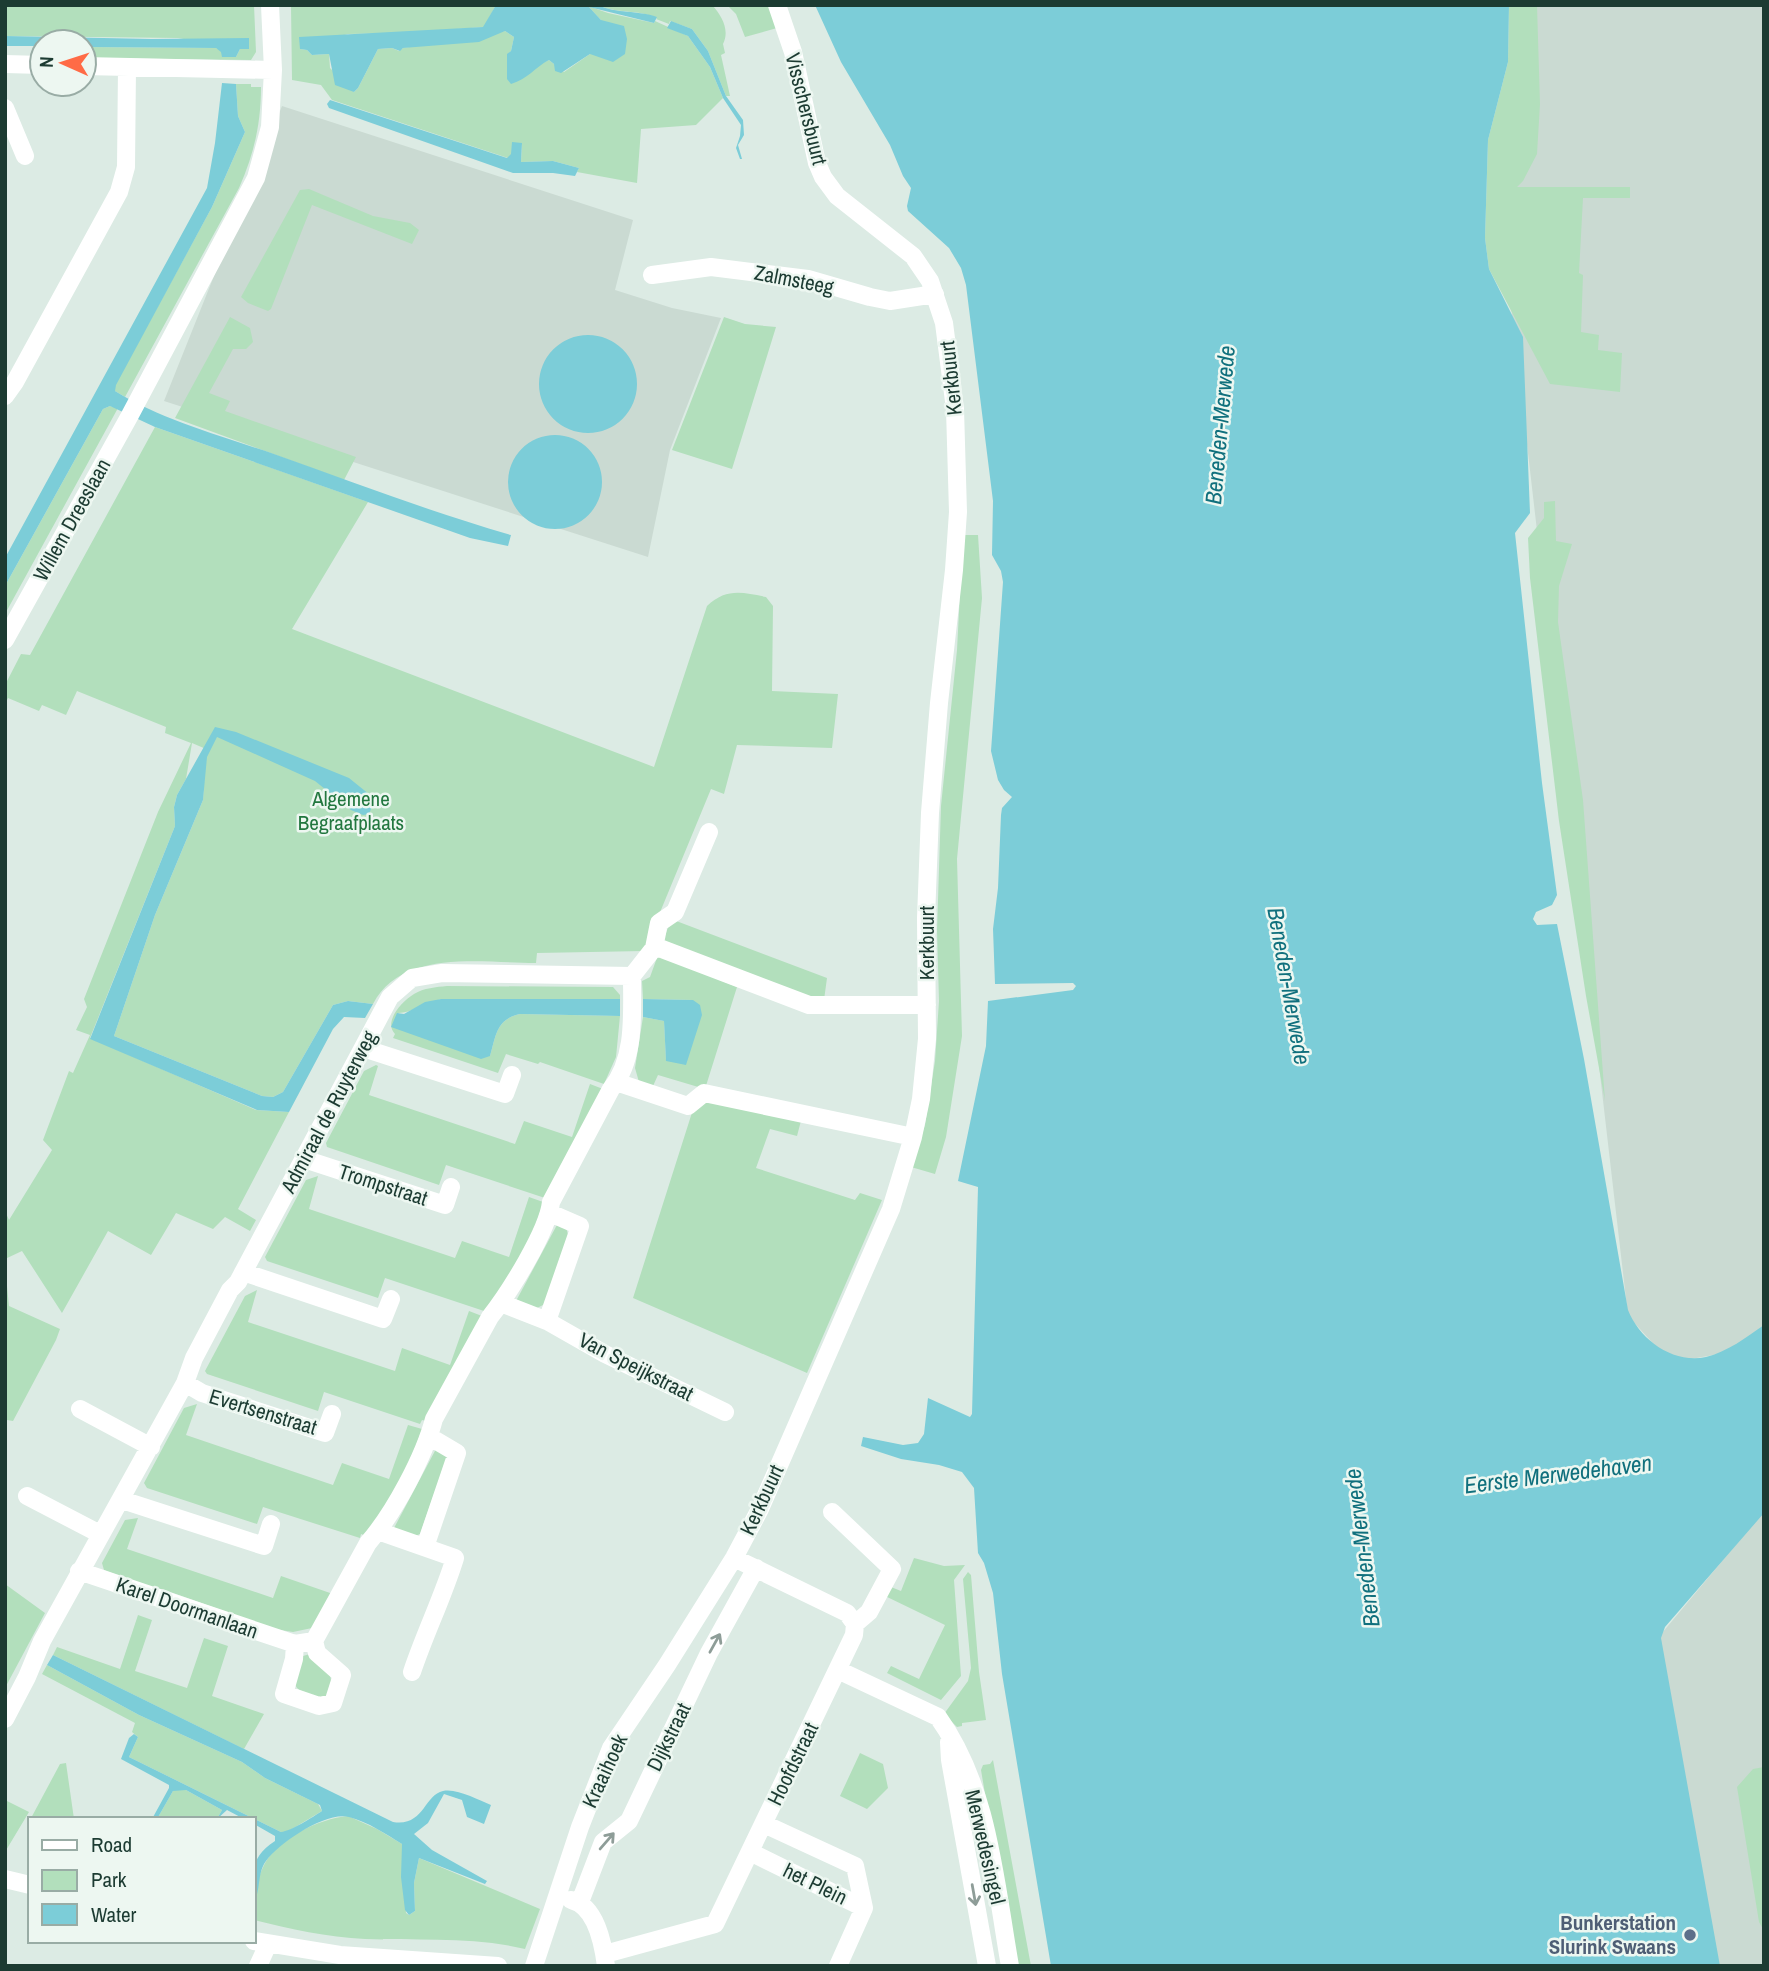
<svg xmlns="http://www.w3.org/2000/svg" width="1769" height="1971" viewBox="0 0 1769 1971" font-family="'Archivo Narrow',sans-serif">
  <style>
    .built { fill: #cadad2 }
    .green { fill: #b2dfbc }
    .water { fill: #7ccdd8 }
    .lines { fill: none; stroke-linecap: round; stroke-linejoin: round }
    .minor { stroke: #fff; stroke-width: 18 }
    .oneway { stroke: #8e9d98 }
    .service-dot { fill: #5c6f8a; stroke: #edf7f1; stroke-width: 2.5 }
    .labels { text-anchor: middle; stroke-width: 5; stroke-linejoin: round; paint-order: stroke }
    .street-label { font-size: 21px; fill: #1c3b32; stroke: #edf7f1 }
    .park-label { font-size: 21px; fill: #22773f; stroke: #edf7f1 }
    .service-label { font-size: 21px; font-weight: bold; fill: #4e5e75; stroke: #edf7f1; text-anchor: end }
    .water-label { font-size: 23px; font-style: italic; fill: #10707d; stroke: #edf7f1 }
  </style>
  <rect width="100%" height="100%" fill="#dcebe4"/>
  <path class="built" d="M1515 5H1764V1334L1719 1354 1685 1360 1661 1352 1628 1316 1504 246Z
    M282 106 633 220 615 290 672 308 721 318 670 450 648 557 164 401Z
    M1764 1511V1966H1712L1652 1645Z"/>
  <path class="green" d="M5 5H254L256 52 251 60 84 58V47L216 48 236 57 240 49 178 38 5 36Z
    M291 5H496L484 27 402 33 348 34 300 49 307 50 312 55 329 54 330 68 354 92 358 88 378 49 392 48 399 51 403 48 505 31 514 37 511 51 507 55V79L549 60 564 72 590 54 601 20 588 6 608 13 654 23 655 21 688 36 710 67 723 98 696 125 641 129 637 183 577 172 579 168 553 161 521 162 522 144 508 158 332 100 321 85 292 80Z
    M598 5H712C722 16 730 30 723 44L725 53 721 55 730 96H726L708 51 692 29 670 21 669 24 656 19 657 18C638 9 616 14 598 5Z
    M727 5H768L777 28 745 37 736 14Z
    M1509 5H1537L1540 104 1537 154 1523 181 1517 187H1630V198H1583L1579 273 1583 275 1581 332 1599 335 1598 350 1622 353 1620 392 1550 384 1489 269 1485 238 1488 140 1508 62Z
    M236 84H251V87H261C261 123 254 155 239 188L125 397 115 391V385L212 207 245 132 238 116Z
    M309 189 373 216 410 223 419 230 412 244 312 205 271 309 268 311 248 303 241 297 300 190Z
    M230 317 250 328 253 342 246 349H233L209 393 230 401 225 411 356 457 344 480 175 418Z
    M724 317 745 324 776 327 732 469 672 450Z
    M110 406 118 408 5 614V586L103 409Z
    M155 427 368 502 292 629 654 767 707 606C726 588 742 592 766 597L773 606 772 691 838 694 832 748 737 745 724 794 711 789 644 951 537 953 536 963C483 963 402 948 373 1004L348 1001 333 1005 283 1092 273 1097 262 1096 114 1036 155 915 203 800 206 749 192 743 186 779 177 795 174 807 175 826 90 1038 256 1110 289 1112 238 1209 256 1220 250 1231 225 1217 213 1229 176 1213 151 1255 108 1231 62 1313 22 1251 5 1259V1211L9 1220 52 1150 43 1140 69 1071 73 1073 90 1035 76 1030 87 1007 84 999 158 812 191 743 165 733 166 727 77 691 66 715 42 705 39 711 8 698 5 704V685L21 654 30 655Z
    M1555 501 1556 541 1572 544 1559 586 1558 622 1583 800 1605 1101 1586 996 1559 821 1530 578 1528 538 1544 518V502Z
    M963 535H978L982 598 957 859 962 1036 946 1137 935 1174 911 1167 925 1125 935 1061 939 1001 937 931 941 806 957 650Z
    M671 919 827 978 824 1000 795 998 662 944Z
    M658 955 737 987 705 1089 658 1075 653 1086 639 1082 635 1068 643 1017 664 1021 666 1060 693 1000 643 999 642 981 650 977Z
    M447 986 613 987 620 995V999H441C427 1003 408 1014 397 1013L490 1056C496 1036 496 1019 520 1014L620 1016 616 1057 604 1084 540 1062 538 1064 506 1054 498 1073 393 1038 395 1034C383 1022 402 1001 414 994 424 988 436 987 447 986Z
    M376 1065 378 1066 369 1095 515 1144 524 1121 572 1137 590 1084 603 1089 545 1198 446 1165 439 1185 327 1147 326 1143 364 1071Z
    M696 1100 802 1117 797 1136 770 1129 756 1168 855 1200 860 1193 882 1200 807 1373 633 1298Z
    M318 1176 309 1209 455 1258 462 1241 509 1257 529 1197 543 1202C533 1241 508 1280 484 1311L385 1278 378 1298 267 1261 265 1257 306 1180Z
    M558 1223 566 1227 568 1235 545 1304 535 1309 516 1301Z
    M5 1266 9 1306 60 1329 56 1340 13 1421 7 1420 5 1422Z
    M257 1290 248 1322 395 1371 402 1348 450 1365 469 1311 482 1316 426 1421 422 1420 420 1424 324 1392 318 1411 207 1374 205 1371 245 1296Z
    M197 1404 186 1435 333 1485 342 1463 389 1479 408 1425 422 1429C409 1468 388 1503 366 1536L361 1534 360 1538 263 1507 257 1524 147 1488 144 1483 184 1408Z
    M436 1449 447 1457 420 1534 415 1536 394 1528Z
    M138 1518 127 1549 273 1598 281 1576 333 1594 312 1628 293 1632 274 1629 162 1589C141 1589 123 1577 104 1570L102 1563 125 1520Z
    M914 1558 944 1566 965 1565 954 1580 961 1676 941 1700 887 1673 891 1666 919 1679 945 1625 883 1595 891 1587 901 1591Z
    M968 1572 971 1575 979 1672 986 1720 962 1723V1726L957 1727 944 1714 968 1681 971 1668 963 1579Z
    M5 1584 45 1613 5 1688Z
    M138 1615 152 1620 135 1671 187 1688 204 1638 228 1646 212 1696 264 1714 244 1749 53 1655 57 1647 120 1669Z
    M310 1654C327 1670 337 1673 327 1696L321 1699C288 1688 292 1687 303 1656Z
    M47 1665 139 1715 242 1762 265 1778 318 1804 322 1811 287 1832H281L129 1757 138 1737 132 1732 135 1723 42 1674Z
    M860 1753 883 1764 888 1788 867 1809 840 1796Z
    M993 1760 1031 1966H1014L981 1770 983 1765 990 1764Z
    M66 1763 74 1819 30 1820 60 1764Z
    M1764 1767V1931L1759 1922 1737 1787 1753 1769Z
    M178 1789 186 1790 222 1810 217 1819H157L173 1791Z
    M5 1800 29 1812 5 1852Z
    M348 1816 377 1829 402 1844 406 1913 409 1915 415 1911 414 1883 419 1858 540 1909 525 1949C473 1936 418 1941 365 1939 327 1937 290 1929 254 1920 254 1903 256 1880 264 1865 278 1838 318 1819 348 1816Z"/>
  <path class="water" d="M496 5H598C616 14 638 10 657 17L654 23 589 7 601 20 624 26 627 39 625 54 613 62 590 54 561 73 555 71 554 64 549 60C534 68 528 79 511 84L507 79V54L511 51 514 37 505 31 479 42 403 48 400 51 392 48 378 49 358 88 354 92 335 85 329 54 312 55 307 50 300 49 299 37 483 27Z
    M815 5H1509L1508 62 1488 140 1485 238 1489 269 1523 337 1530 513 1515 533 1542 783 1557 895 1552 905 1536 912 1533 919 1537 925 1557 924 1584 1059 1628 1310C1640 1340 1673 1364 1706 1357 1727 1352 1747 1337 1764 1325V1513L1665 1627 1661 1638 1720 1966H1051L1002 1674 993 1593 984 1563 978 1553 974 1488 962 1472 939 1465 901 1459 861 1446 863 1437 903 1445 918 1443 924 1434 928 1398 970 1417 972 1414 978 1187 958 1181 986 1046 988 1001 1073 990 1076 986 1073 983 995 984 993 929 998 888 1001 815 1002 808 1012 797 1004 790 998 780 991 751 1003 582 1001 571 992 555 993 501 966 285 961 268 949 248 908 211 907 206 911 188 903 176 890 145 841 62Z
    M671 21 692 29 708 51 726 96 743 120 744 135 738 145 742 159H740L736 148 740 136 741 125 723 98 710 67 688 36 667 28Z
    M5 36 152 39 249 38V49H240L236 57H222L221 52 216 48 84 47V42H42V46H5Z
    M222 83 236 84 238 116 245 132 212 207 116 385 115 391C162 420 222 436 274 454 352 482 431 512 511 535L508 546 470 538 155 427 110 406 103 409 5 586V558L207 188 215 143Z
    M330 100 507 158 511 154 512 142 522 143 521 162 553 161 579 168 575 176 553 173H513L329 108 327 104Z
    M539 384a49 49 0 1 1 98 0a49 49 0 1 1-98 0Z
    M508 482a47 47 0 1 1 94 0a47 47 0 1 1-94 0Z
    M215 727 236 732 349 778 375 799 369 814 363 815 351 810 315 781 217 737 207 757 203 800 155 915 114 1036 262 1096 273 1097 283 1092 333 1005 348 1001 373 1004 365 1018 344 1017 333 1029 289 1112 257 1110 90 1039 175 826 174 807 177 795Z
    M441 999H620V1016L520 1014C496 1019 496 1036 490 1056L481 1059 391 1027 397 1013 404 1014 425 1002Z
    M643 999 693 1000 700 1005 702 1015 686 1065 666 1061 664 1021 643 1017Z
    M53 1655 393 1822C424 1827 424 1795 443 1791 457 1788 478 1800 491 1805L484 1824 467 1817 462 1800 444 1794 428 1823 414 1834 432 1850 487 1881 485 1884 419 1858 414 1883 415 1911 409 1915 405 1910 401 1877 402 1844C386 1834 368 1822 349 1817 326 1811 279 1843 266 1861 257 1873 261 1890 254 1902 254 1875 248 1858 275 1841V1836L254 1824V1819H244L227 1810 217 1819 222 1810 186 1790 173 1791 157 1819H152L169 1788V1785L121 1759 129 1738 134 1734 138 1737 129 1757 281 1832C291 1831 313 1817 322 1811L320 1805 265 1778 242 1762 139 1715 47 1665Z"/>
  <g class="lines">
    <path class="minor" d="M5 64 42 65
      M84 66 273 70
      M5 108 25 156
      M652 275 711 267 808 279 870 297 890 301 935 294
      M5 396 15 382 119 192 126 167 127 67
      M5 640 129 417 256 178 270 127 273 70 270 5
      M654 948 662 949 809 1005H927
      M632 976 654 948 659 923 675 912 709 832
      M363 1048 505 1094 512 1075
      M616 1082 688 1106 704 1093 913 1137
      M304 1159 445 1205 451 1187
      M243 1272 383 1319 391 1299
      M501 1303 547 1321 580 1226 550 1213
      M547 1321 605 1354 725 1412
      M185 1383 202 1393 325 1433 332 1414
      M80 1409 151 1447
      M27 1496 100 1534
      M122 1500 264 1546 271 1524
      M832 1512 892 1569 869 1612 855 1624
      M378 1531 455 1558C443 1597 425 1633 412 1672
      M425 1547 457 1453 430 1437
      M79 1571 295 1644 314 1641 368 1543C394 1513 424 1457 434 1419L490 1317C509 1293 548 1231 551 1202L611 1089C636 1059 632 1013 632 976
      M295 1644 294 1659 284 1694 319 1706 333 1703 342 1675 317 1653 314 1641
      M838 1670 938 1717C989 1788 995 1882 1010 1966
      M5 1719 27 1677 42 1641 185 1383 194 1358 230 1290 238 1282 390 997 412 978 442 973 632 976
      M949 1742 950 1760 987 1966
      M750 1852 864 1908 855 1866 764 1824
      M5 1879 30 1885
      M571 1900C596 1906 603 1943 606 1966
      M580 1902 603 1842 629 1821 709 1653 756 1568
      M254 1941 340 1955 498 1966
      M605 1954 715 1924 854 1635 855 1624 847 1613 734 1558
      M258 1966 268 1944
      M534 1966 580 1827 611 1748 667 1665 734 1558 760 1509 791 1438 891 1209 913 1137 921 1099 927 1039 926 918 930 813 939 703 954 570 958 512 955 409 944 323 930 281 913 256 837 196 823 177 817 163 793 52 777 5
      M838 1966 864 1908"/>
  </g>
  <defs><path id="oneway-shaft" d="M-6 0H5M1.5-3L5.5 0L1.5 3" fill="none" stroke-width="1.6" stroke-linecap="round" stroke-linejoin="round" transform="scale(1.75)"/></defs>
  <g class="oneway">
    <use href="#oneway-shaft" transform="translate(715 1643) rotate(-61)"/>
    <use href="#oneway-shaft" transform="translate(607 1841) rotate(-49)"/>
    <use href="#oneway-shaft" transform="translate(974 1895) rotate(80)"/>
  </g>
  <circle class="service-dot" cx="1690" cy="1935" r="7"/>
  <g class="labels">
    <g class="street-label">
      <text transform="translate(806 109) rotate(76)" y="7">Visschersbuurt</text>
      <text transform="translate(794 280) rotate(11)" y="7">Zalmsteeg</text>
      <text transform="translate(951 378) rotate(-96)" y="7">Kerkbuurt</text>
      <text transform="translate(72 520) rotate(-61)" y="7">Willem Dreeslaan</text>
      <text transform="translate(927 943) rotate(-90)" y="7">Kerkbuurt</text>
      <text transform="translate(329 1112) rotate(-62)" y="7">Admiraal de Ruyterweg</text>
      <text transform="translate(383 1185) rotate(18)" y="7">Trompstraat</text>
      <text transform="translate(636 1367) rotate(27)" y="7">Van Speijkstraat</text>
      <text transform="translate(263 1412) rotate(17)" y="7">Evertsenstraat</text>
      <text transform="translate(762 1500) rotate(-65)" y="7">Kerkbuurt</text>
      <text transform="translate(187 1608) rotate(19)" y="7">Karel Doormanlaan</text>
      <text transform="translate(669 1737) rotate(-64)" y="7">Dijkstraat</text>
      <text transform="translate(793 1764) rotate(-64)" y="7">Hoofdstraat</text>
      <text transform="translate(605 1771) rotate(-65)" y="7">Kraaihoek</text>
      <text transform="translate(985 1847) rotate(77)" y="7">Merwedesingel</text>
      <text transform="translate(815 1884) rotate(26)" y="7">het Plein</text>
    </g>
    <g class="park-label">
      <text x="351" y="806">Algemene<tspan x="351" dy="24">Begraafplaats</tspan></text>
    </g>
    <g class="service-label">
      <text x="1676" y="1930">Bunkerstation<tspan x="1676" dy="24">Slurink Swaans</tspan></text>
    </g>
    <g class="water-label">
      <text transform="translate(1220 425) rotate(-85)" y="8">Beneden-Merwede</text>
      <text transform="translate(1289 986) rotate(80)" y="8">Beneden-Merwede</text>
      <text transform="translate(1558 1474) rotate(-7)" y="8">Eerste Merwedehaven</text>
      <text transform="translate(1362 1548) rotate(-97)" y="8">Beneden-Merwede</text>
    </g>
  </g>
  <rect width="1769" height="1971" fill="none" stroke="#1c3b32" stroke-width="14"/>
  <rect x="28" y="1817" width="228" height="126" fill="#edf7f1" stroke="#99aca5" stroke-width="2"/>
  <rect x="42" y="1840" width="35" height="10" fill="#ffffff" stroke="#99aca5" stroke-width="2"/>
  <text x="91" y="1852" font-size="21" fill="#1c3b32">Road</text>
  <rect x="42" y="1870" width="35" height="21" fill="#b2dfbc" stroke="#99aca5" stroke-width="2"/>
  <text x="91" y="1887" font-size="21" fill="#1c3b32">Park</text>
  <rect x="42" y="1904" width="35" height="21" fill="#7ccdd8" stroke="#99aca5" stroke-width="2"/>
  <text x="91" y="1922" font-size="21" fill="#1c3b32">Water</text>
  <g transform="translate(63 63) rotate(273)"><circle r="33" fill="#edf7f1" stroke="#99aca5" stroke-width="2"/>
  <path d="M0-5L12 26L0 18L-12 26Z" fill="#ff6b46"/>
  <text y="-10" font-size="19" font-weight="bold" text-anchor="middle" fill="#1c3b32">N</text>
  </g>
</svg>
